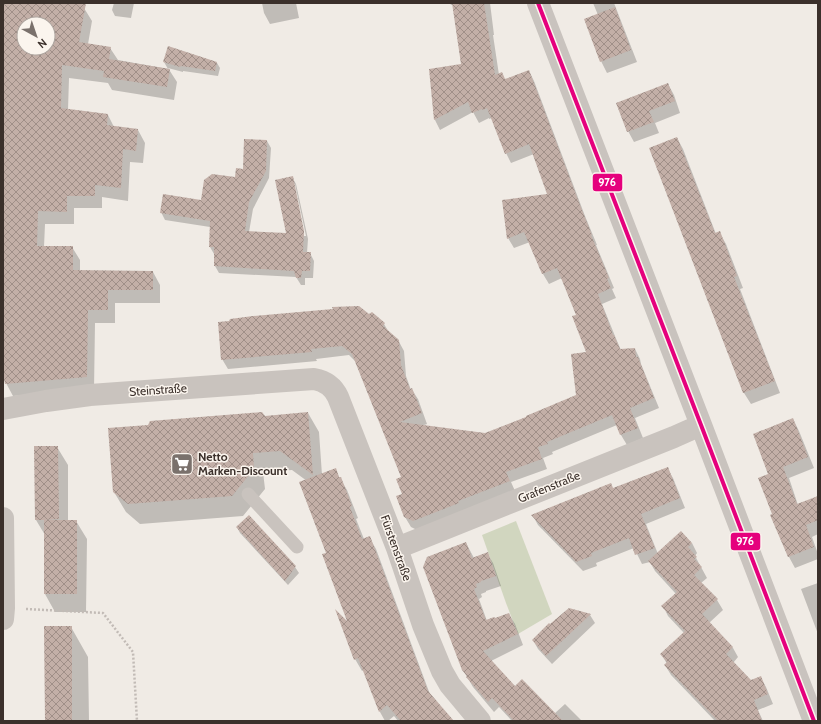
<svg xmlns="http://www.w3.org/2000/svg" width="821" height="724" viewBox="0 0 821 724" font-family="Cabin,sans-serif">
  <style>
    .grass { fill: #d1d6bf }
    .shadow { fill: #0003; fill-rule: evenodd }
    .building { fill: url(#building-cross-hatch); fill-rule: evenodd }
    .lines { fill: none; stroke-linecap: round; stroke-linejoin: round }
    .path { stroke: #c2bbb6; stroke-width: 2.5; stroke-dasharray: 2 2; stroke-linecap: butt }
    .lane { stroke: #c9c3be; stroke-width: 13 }
    .street { stroke: #c9c3be; stroke-width: 22 }
    .bus-1-casing { stroke: #fbf5ee; stroke-width: 7 }
    .bus-1 { stroke: #e5007d; stroke-width: 4 }
    .labels { text-anchor: middle; stroke-width: 3; stroke-linejoin: round; paint-order: stroke }
    .street-label { font-size: 12px; fill: #3b302b; stroke: #fbf5ee }
    .poi-label { font-size: 12px; font-weight: bold; fill: #3b302b; stroke: #fbf5ee; text-anchor: start }
    .line-badge { stroke: #fbf5ee; stroke-width: 1.5 }
    .badge-label { font-size: 11px; text-anchor: middle; font-weight: bold; fill: #fff }
  </style>
  <defs>
    <pattern id="building-cross-hatch" width="8" height="8" patternUnits="userSpaceOnUse"><rect width="8" height="8" fill="#c3afa7"/><path d="M0 0l8 8M0 8l8-8" fill="none" stroke="#a08f88"/></pattern>
  </defs>
  <rect width="100%" height="100%" fill="#f0ebe5"/>
  <path class="grass" d="M516 521 552 614 518 634 506 603 482 535Z"/>
  <path class="shadow" d="M3 3H51L84 8 92 21 88 44 110 48 118 60 168 69 164 62 217 63 220 68 218 76 183 71V72L168 68 177 82 174 100 112 90 108 83 69 78 68 110 108 115 114 127 138 130 145 143 143 163 130 162 128 201 102 197V208H74V224H45L44 247H72L80 260V272H153L160 285V303H115V323H95L94 390 13 396 6 383ZM24 24H48V48H24Z
    M114 3H134L131 18 115 16 112 10Z
    M262 3H296L299 18 270 24 264 13Z
    M450 3H490L494 35H493L499 75 505 80 529 71 534 81 585 216 597 245H596L614 288 612 289 616 298 602 304 617 341 621 350 635 349 640 359 641 364 659 408 635 418 643 438 627 445 621 435 617 425 552 452 553 454 543 458 547 469 511 482 515 491 419 531 411 527 405 517 402 478 356 362 349 355 316 359 317 361 228 369 222 359 369 316 372 313 384 324 390 334 398 340 404 351 406 376 411 390H412L418 399 427 424 421 426 485 434 527 418 577 396 587 353 577 315 562 278 549 284 543 274 530 242 514 248 508 238 549 195 534 154 511 163 506 153 492 118 489 119V118L479 123 473 112 440 130 435 120 430 70 463 65 454 5H451Z
    M593 3H614L637 62 607 73 601 61 598 15Z
    M668 84 674 95 680 113 655 123 659 133 634 142 628 131Z
    M677 138 683 149 716 234 719 232 726 244 743 288 740 289 780 393 751 404 744 393 651 148Z
    M267 141 271 148 269 178 253 209 249 232 288 234 292 177 296 184 308 239 307 253H310L314 261 313 278H305V285H301L296 277 219 273 215 266V254H214L210 247V227L165 220 161 212 202 201 235 178 244 170ZM293 184H295L306 236H304Z
    M308 413 319 432 322 475 335 470 347 490 358 518 356 519 364 539 369 537 376 549 431 697 453 721H398L394 716 388 721H385L380 712 364 670 362 671 355 659 349 625 307 481 292 470 263 472 265 489 243 516 140 524 126 512 114 492 264 417Z
    M793 419 799 431 814 468 789 478 798 505 818 499V534L812 537 818 554V559L795 568 789 557 771 515 773 514 769 474Z
    M57 447 68 465V521H76L87 539 86 612H55L45 594V535L36 520Z
    M667 468 673 478 685 508 646 524 658 554 692 543 697 553 695 556 707 578 701 583 717 600 723 610 709 623 733 648 738 657 733 663 751 681 760 677 766 687 773 704 758 710 763 721H715L671 675 665 665 667 664 662 655 684 633 668 616 663 606 676 594 655 571 650 562 642 564 634 548 596 563 597 566 583 571 538 525 533 516 613 489Z
    M249 517 295 567 299 573 288 585 240 533 237 527Z
    M466 543 474 558 487 553 493 563 501 586 486 591V592L481 594 482 597 479 599 487 621 494 619 509 614 515 624 523 645 491 661 515 688 554 714 565 704 582 721H512L499 707 494 712 473 687 463 670Z
    M818 583V634L801 589Z
    M569 609 590 615 595 623 552 664 538 649 533 640Z
    M71 627 88 657 89 721H46Z"/>
  <path class="building" d="M3 3H86L79 42 111 47 109 59 170 69 167 87 103 77 104 71 62 65 61 108 108 114 107 125 138 129 136 151 123 149 121 188 95 185V196H67V212L38 211 37 246H73V270L153 271V290H108V310H88L87 377 5 384 3 375ZM24 24H48V48H24Z
    M452 3H484L495 75 502 72 505 79 529 70 580 205 592 235H591L609 278 607 279 611 288 598 294 613 335H614L620 349 635 348 636 357H638L654 398 630 408 638 428 620 435 612 415 547 442 548 444 538 447 542 459 506 472 510 481 458 501 459 503 413 521 404 517 396 496 402 494 396 479 401 477 352 354 342 346 311 349 312 352 221 360 218 322 229 321 230 319 253 316 333 309 332 307 359 306 369 314 372 312 385 323 383 326 399 340 401 365 410 389 412 388 422 413 400 422 485 433 526 417V416L576 395 571 354 586 352 572 316 576 315 557 268 542 274 524 232 507 239 502 200 547 194 529 144 505 154 487 108 483 110 482 109 472 113 468 102 434 120 429 69 461 64Z
    M615 7 631 50 600 62 584 19Z
    M168 46 217 62 215 71 181 66 180 67 163 62Z
    M668 83 675 101 649 111 654 122 627 132 616 103Z
    M677 137 715 233 720 231 737 276 734 277 775 381 743 393 649 148Z
    M244 139 267 140 266 171 249 202 245 231 286 233 275 180 293 176 304 231 303 252H311L310 271H302L301 278H296L294 271 214 266V247H209L210 221 160 213 163 194 201 200 204 180 212 174 235 177 236 168 243 169Z
    M262 412 265 416 308 412 313 475 280 451 253 453 254 469 232 496 128 504 113 492 108 428 148 425 150 421Z
    M793 418 808 457 783 467 797 504 818 496V520L806 525 814 547 788 557 770 515 772 514 758 478 768 474 753 434Z
    M34 446H58L59 519 45 520H77V594H44V520H35Z
    M668 467 680 498 641 514 655 548 635 555 629 538 591 553 592 556 576 562 531 515 611 483 613 488Z
    M336 468 339 477H341L344 485 352 506 350 507 362 539 370 536 428 691 454 721H401L387 705 379 712 358 658 354 660 335 609 347 621 322 554 326 553 299 482Z
    M249 515 296 566 285 581 236 527Z
    M681 531 692 543 688 547 697 557 694 559 702 567 694 575 718 599 702 614 733 647 726 654 751 680 761 676 768 694 754 700 762 721H718L664 665 667 662 660 654 685 631 661 606 677 592 648 561Z
    M466 542 472 558 488 552 496 576 481 581V582L476 584 477 587 474 589 486 620 494 617 495 618 509 613 518 634 483 651 515 686 522 679 563 721H514L492 698 488 702 466 677 467 676 462 670 423 567 427 557Z
    M569 608 591 614 546 656 532 640 549 623 550 624Z
    M44 626H72V721H45Z"/>
  <g class="lines">
    <path class="path" d="M26 609 103 613 133 652 137 721"/>
    <path class="lane" d="M248 494 297 547"/>
    <path class="street" d="M538 3 701 425 814 721
      M3 409 46 401 90 395 314 379C325 381 333 386 338 397L397 548 423 625 442 671 450 685 480 721
      M3 518 4 608 3 619
      M397 548 674 437 701 425"/>
    <g class="bus-1-casing">
      <path id="bus-1" d="M538 3 701 425 814 721"/>
    </g>
    <use href="#bus-1" class="bus-1"/>
  </g>
  <defs>
    <g id="supermarket-square" transform="scale(1.15)"><rect x="-9" y="-9" width="18" height="18" rx="4" fill="#7a716c" stroke="#fbf5ee"/><path d="M-6-5.5h2.5l.6 2H6L4.5 2H-2.5L-4.4-4H-6ZM-1.5 3.2a1.3 1.3 0 1 0 .1 0ZM3 3.2a1.3 1.3 0 1 0 .1 0Z" fill="#fff"/></g>
  </defs>
  <g fill-rule="evenodd">
    <use href="#supermarket-square" x="182" y="464"/>
  </g>
  <g class="labels">
    <g class="street-label">
      <text transform="translate(158 390) rotate(-4)" y="4">Steinstraße</text>
      <text transform="translate(549 487) rotate(-22)" y="4">Grafenstraße</text>
      <text transform="translate(396 548) rotate(70)" y="4">Fürstenstraße</text>
    </g>
    <g class="poi-label">
      <text x="198" y="461">Netto<tspan x="198" dy="14">Marken-Discount</tspan></text>
    </g>
  </g>
  <g class="line-badge">
    <rect x="592" y="173" width="31" height="19" rx="4" fill="#e5007d"/>
    <rect x="730" y="532" width="31" height="19" rx="4" fill="#e5007d"/>
  </g>
  <g class="badge-label">
    <text x="607" y="186">976</text>
    <text x="745" y="545">976</text>
  </g>
  <rect width="821" height="724" fill="none" stroke="#3b302b" stroke-width="8"/>
  <g transform="translate(36 36) rotate(140)"><circle r="19" fill="#fbf5ee" stroke="#aea6a0"/>
  <path d="M0-3L7 15L0 10L-7 15Z" fill="#7a716c"/>
  <text y="-6" font-size="11" font-weight="bold" text-anchor="middle" fill="#3b302b">N</text>
  </g>
</svg>
